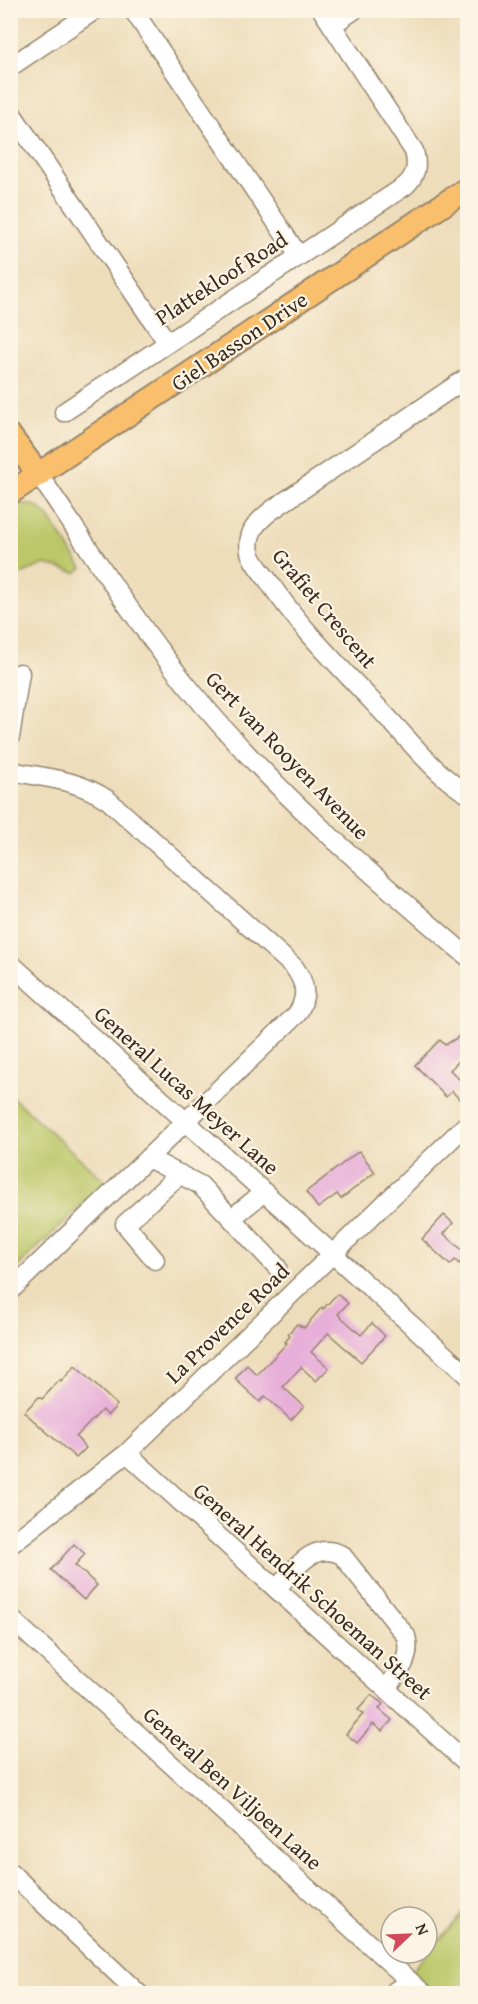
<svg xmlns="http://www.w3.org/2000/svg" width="478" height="2004" viewBox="0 0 478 2004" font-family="'Gentium Book Plus',serif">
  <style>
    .green { fill: #bbc769; stroke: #7b7844; stroke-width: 1.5 }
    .building { fill: #e7afd9 }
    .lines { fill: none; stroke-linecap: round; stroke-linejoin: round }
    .minor-casing { stroke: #94846c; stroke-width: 21 }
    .major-casing { stroke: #94846c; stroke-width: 26 }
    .minor { stroke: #fff; stroke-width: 18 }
    .major { stroke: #f9bf6d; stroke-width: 22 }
    .labels { text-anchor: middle; stroke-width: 4.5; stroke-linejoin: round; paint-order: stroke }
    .street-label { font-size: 22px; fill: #3b2a1e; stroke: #fcf5e5 }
  </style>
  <rect width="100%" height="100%" fill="#fcf5e5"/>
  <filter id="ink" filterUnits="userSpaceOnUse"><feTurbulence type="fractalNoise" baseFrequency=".0167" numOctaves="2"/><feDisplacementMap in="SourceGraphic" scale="12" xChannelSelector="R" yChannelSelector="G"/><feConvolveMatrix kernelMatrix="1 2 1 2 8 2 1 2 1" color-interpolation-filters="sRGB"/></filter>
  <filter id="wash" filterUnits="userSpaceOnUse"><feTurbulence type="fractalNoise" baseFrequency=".008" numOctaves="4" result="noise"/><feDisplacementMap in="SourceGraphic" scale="24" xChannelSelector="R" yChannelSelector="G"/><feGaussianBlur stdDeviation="1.35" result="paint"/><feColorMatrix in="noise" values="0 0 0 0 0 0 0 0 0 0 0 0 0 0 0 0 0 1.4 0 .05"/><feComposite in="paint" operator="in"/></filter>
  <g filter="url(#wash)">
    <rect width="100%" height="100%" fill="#edb"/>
    <path class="green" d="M21 503 36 506 48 516 82 568 76 573 45 564 11 578V506Z
      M11 1096 106 1182 11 1273Z
      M467 1909V1993H435L412 1973 415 1967Z"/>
    <g id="blocks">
      <path class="building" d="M468 1031V1052L450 1070 468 1088V1093L460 1100 452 1091 446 1097 415 1065 440 1040 445 1045Z
        M359 1151 375 1172 341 1199 337 1194 318 1208 306 1192Z
        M444 1215 453 1223 444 1234 467 1254 459 1264 455 1260 450 1265 422 1239Z
        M337 1294 348 1303 338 1314 361 1335 372 1323 385 1336 361 1362 328 1333 311 1352 329 1368 316 1381 301 1367 283 1387 304 1406 291 1420 265 1396 260 1402 235 1379 247 1365 257 1375 287 1343 285 1342 290 1336 288 1334 297 1324 304 1328 322 1307 323 1309Z
        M75 1366 117 1405 108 1415 102 1410 76 1437 86 1448 76 1458 24 1412 39 1397 42 1399 60 1380 61 1382Z
        M74 1544 85 1554 75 1565 97 1585 84 1600 51 1570Z
        M371 1695 383 1704 379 1709 392 1720 382 1731 373 1724 357 1743 346 1734 363 1714 358 1710Z"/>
    </g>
  </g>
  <g filter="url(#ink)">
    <use href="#blocks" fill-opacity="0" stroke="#94846c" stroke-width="1.5"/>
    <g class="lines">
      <g class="minor-casing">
        <path id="minor" d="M133 10 299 256
          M464 10 468 15
          M332 25 354 10
          M10 67 95 10
          M10 111 167 342
          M468 377 272 510C258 521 246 532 250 552 252 561 261 571 267 579 301 630 346 673 388 718 410 741 440 779 468 794
          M64 412 405 186C416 176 418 166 414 151L322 10
          M39 475C87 545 132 617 185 683 267 785 368 872 468 957
          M10 737 20 673
          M10 771C47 778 76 779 108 800L294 967C306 983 308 997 297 1014L10 1291
          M10 963 468 1376
          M148 1158 200 1185 277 1267
          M232 1218 264 1192
          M155 1260 125 1224 180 1174
          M127 1453 468 1764
          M10 1545 127 1453 468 1123
          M276 1589C295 1570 312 1540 342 1555L406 1636C412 1660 399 1671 386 1689
          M10 1618 424 1994
          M10 1872 139 1994
          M391 1994 410 1981"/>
      </g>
      <g class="major-casing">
        <path id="major" d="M10 436 39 475
          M10 493 468 188"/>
      </g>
      <use href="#minor" class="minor"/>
      <use href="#major" class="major"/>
    </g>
  </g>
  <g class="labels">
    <g class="street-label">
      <text transform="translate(221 278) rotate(-33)" y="8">Plattekloof Road</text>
      <text transform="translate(239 341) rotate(-34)" y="8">Giel Basson Drive</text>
      <text transform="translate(325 608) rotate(50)" y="8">Grafiet Crescent</text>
      <text transform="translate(288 755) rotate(46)" y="8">Gert van Rooyen Avenue</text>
      <text transform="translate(187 1090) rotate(42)" y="8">General Lucas Meyer Lane</text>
      <text transform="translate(227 1323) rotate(-44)" y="8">La Provence Road</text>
      <text transform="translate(313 1591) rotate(42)" y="8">General Hendrik Schoeman Street</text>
      <text transform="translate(233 1788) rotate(42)" y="8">General Ben Viljoen Lane</text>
    </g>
  </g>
  <rect width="478" height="2004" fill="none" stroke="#fcf5e5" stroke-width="36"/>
  <g transform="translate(409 1935) rotate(67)"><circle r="28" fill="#fcf5e5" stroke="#afa495" stroke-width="1.5"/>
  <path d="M0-4.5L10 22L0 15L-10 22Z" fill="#d1495b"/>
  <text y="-9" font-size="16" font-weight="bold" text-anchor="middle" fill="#3b2a1e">N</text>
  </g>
</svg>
